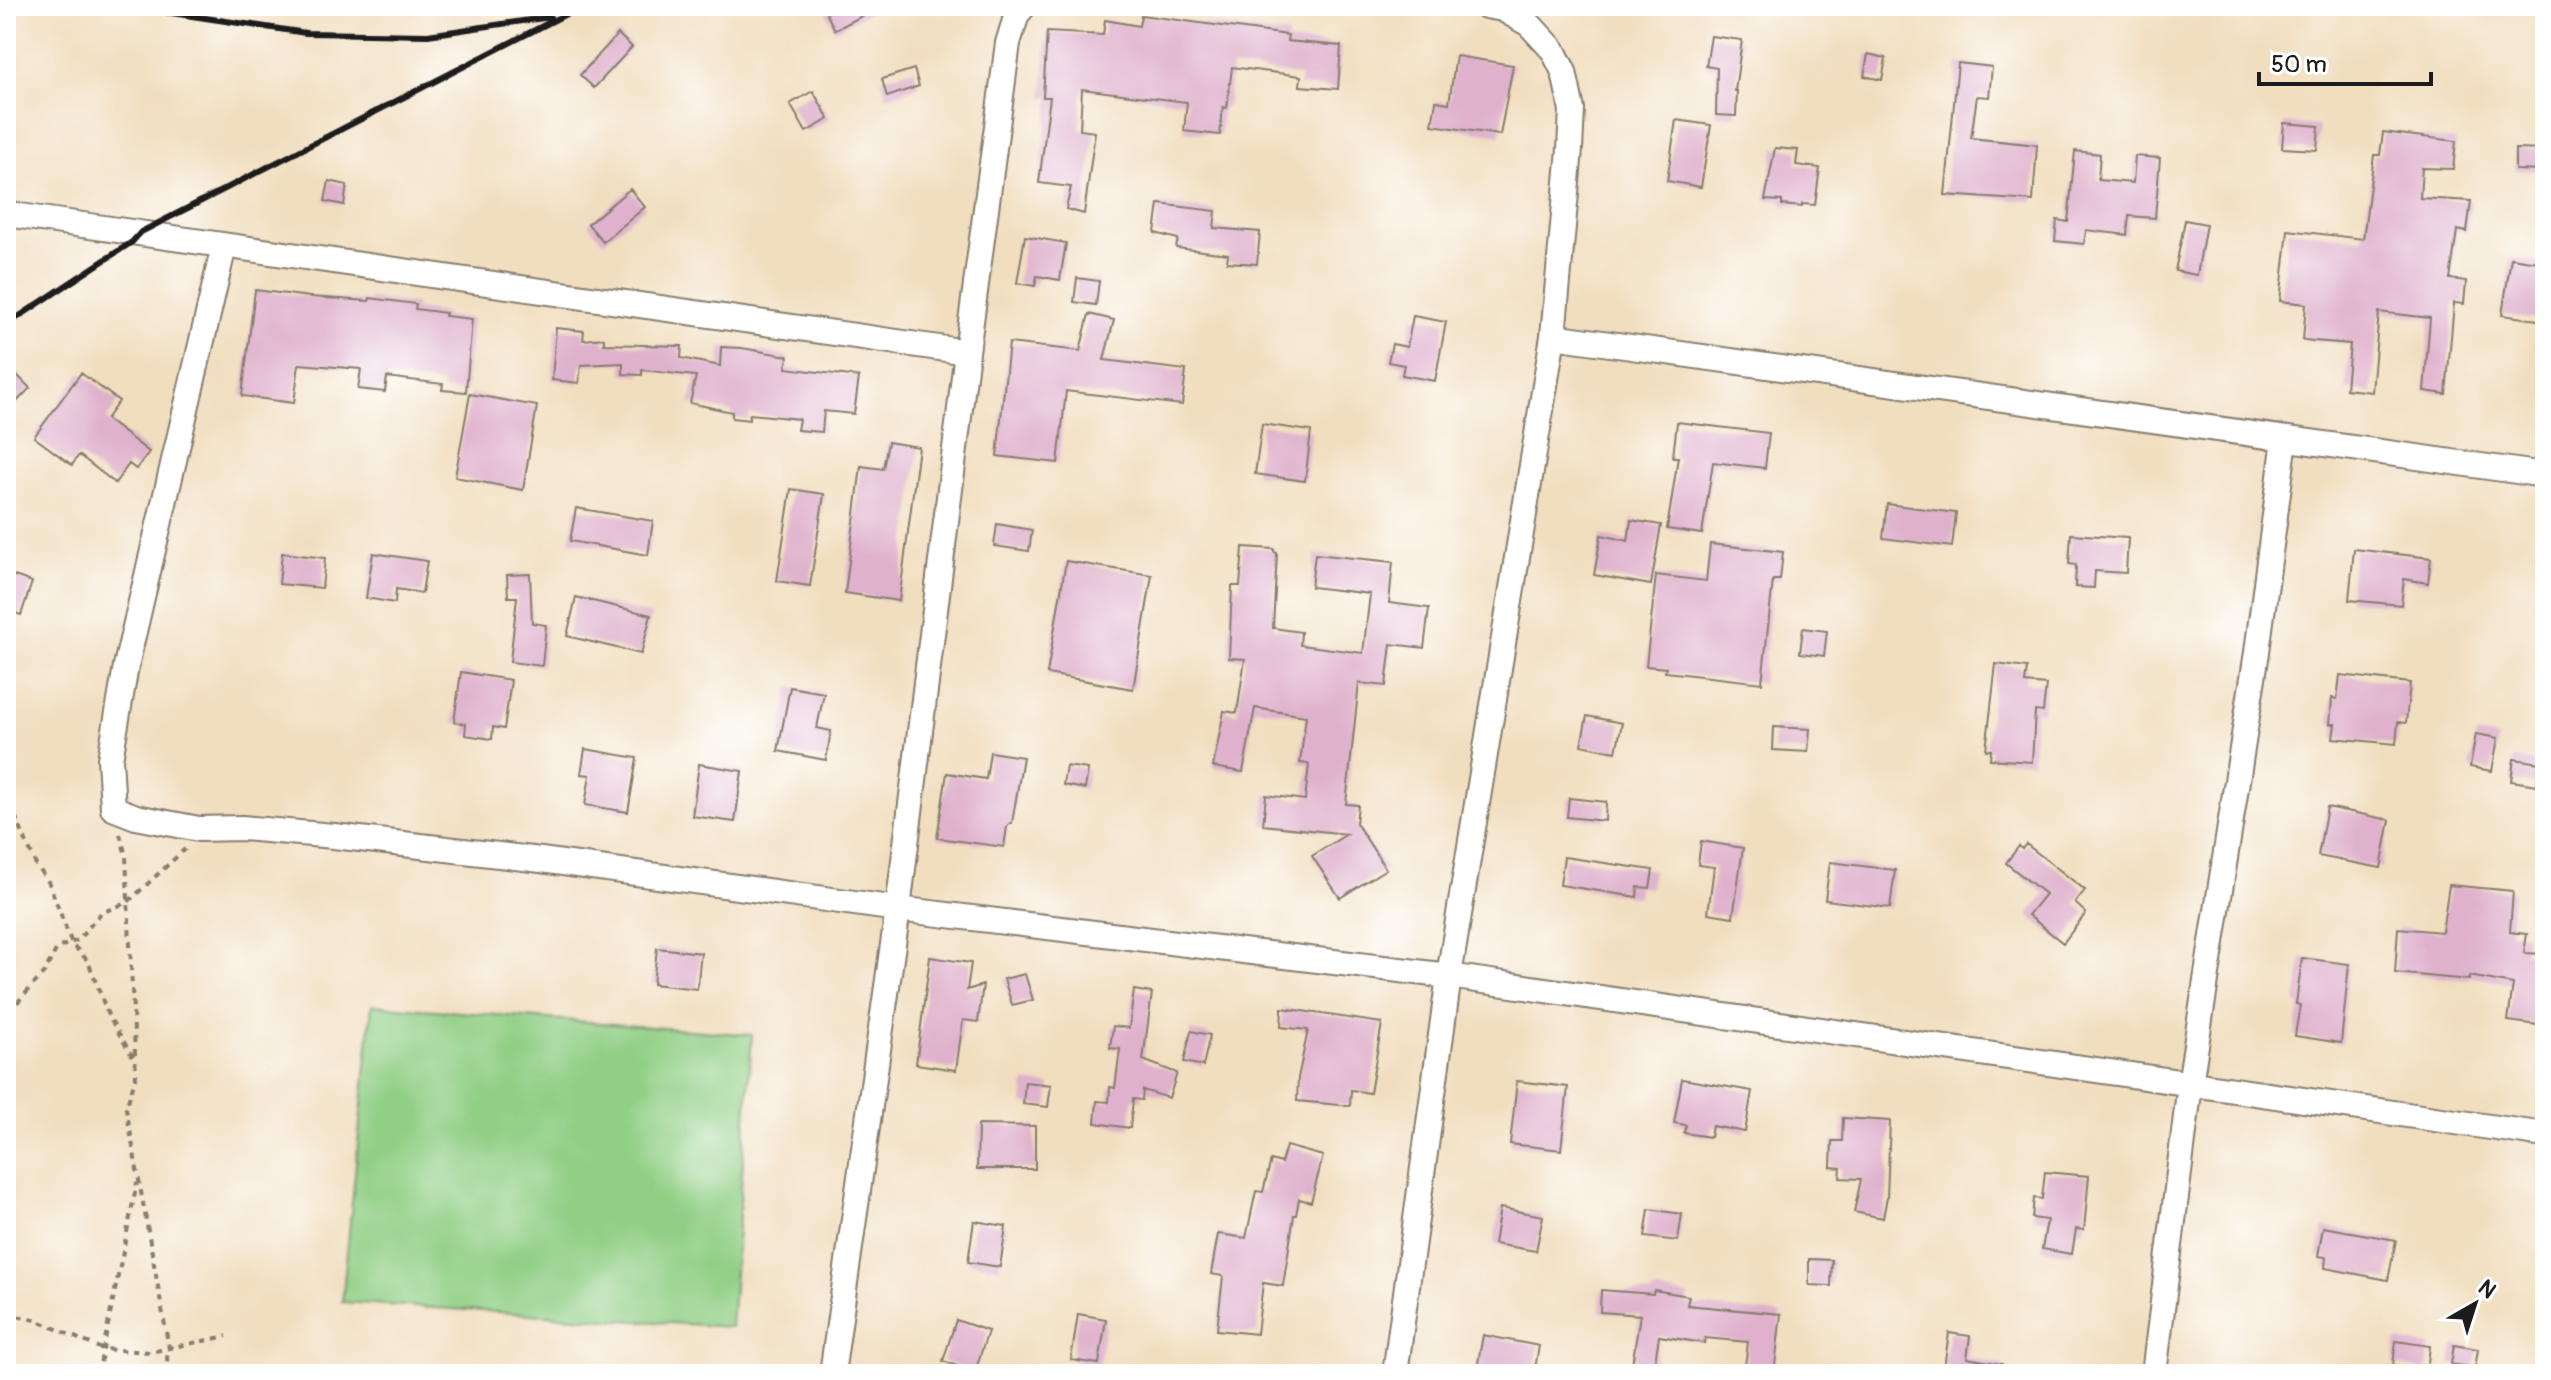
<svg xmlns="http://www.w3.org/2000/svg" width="2551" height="1380" viewBox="0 0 2551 1380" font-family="Pangolin,sans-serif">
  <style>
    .green { fill: #91cf85; stroke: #567650; stroke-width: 2 }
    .building { fill: #dfb1cc }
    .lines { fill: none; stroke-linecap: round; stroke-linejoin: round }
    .street-casing { stroke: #867d6e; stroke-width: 28 }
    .path { stroke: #867d6e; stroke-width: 4; stroke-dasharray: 6 6; stroke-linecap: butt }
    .street { stroke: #fff; stroke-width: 24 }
    .rail { stroke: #1c1c1c; stroke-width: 6 }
  </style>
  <rect width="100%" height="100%" fill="#fff"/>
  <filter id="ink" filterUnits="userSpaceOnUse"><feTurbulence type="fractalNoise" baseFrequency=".0125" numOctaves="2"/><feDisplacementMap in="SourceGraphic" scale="16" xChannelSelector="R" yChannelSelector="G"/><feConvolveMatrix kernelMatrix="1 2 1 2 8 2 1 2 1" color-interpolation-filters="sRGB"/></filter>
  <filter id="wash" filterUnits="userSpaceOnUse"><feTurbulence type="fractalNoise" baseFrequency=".006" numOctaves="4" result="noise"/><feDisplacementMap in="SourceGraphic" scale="32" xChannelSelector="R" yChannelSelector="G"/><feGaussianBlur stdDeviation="1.8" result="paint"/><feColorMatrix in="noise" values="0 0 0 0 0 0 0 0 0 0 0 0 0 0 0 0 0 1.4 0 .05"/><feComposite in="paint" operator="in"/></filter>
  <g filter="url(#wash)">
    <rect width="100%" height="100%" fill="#f1debf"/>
    <path class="green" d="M372 1005 752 1035 731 1327 342 1302Z"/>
    <g id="blocks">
      <path class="building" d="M840 6H881L835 30 826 13Z
        M1141 15 1288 35 1287 41 1341 46 1338 89 1300 86 1301 76 1232 67 1227 108 1223 107 1220 135 1184 131 1187 102 1082 89 1080 130 1095 132 1084 214 1066 209 1071 187 1039 183 1050 97H1043L1047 32 1103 35 1105 20 1139 26Z
        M618 34 632 47 594 88 580 75Z
        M1711 36 1742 40 1735 91H1737L1736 116 1716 115 1717 68 1706 66Z
        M1868 54 1886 58 1882 80 1864 76Z
        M1456 56 1513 65 1500 135 1432 125 1436 101 1449 103Z
        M1958 63 1992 67 1989 97 1977 96 1971 138 2037 145 2033 201 1945 195Z
        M914 69 919 86 887 97 882 79Z
        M813 91 829 119 806 132 790 104Z
        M1676 120 1711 125 1701 187 1667 181Z
        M2284 123 2319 126 2317 150 2282 148Z
        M2383 132 2456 141 2453 169 2422 168 2420 198 2471 201 2467 232 2457 230 2450 279 2466 281 2464 304 2454 303 2446 394 2424 391 2430 318 2379 312 2372 392 2346 389 2350 344 2303 340 2306 304 2280 301 2288 230 2363 239 2374 155H2380Z
        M1775 148 1798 150 1796 165 1820 168 1815 205 1802 204V207L1782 205V201L1765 200Z
        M2515 149 2545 150V171L2515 170Z
        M2075 151 2100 154 2098 180 2133 183 2135 156 2160 158 2155 218 2129 216 2127 235 2086 230 2084 244 2055 241 2057 220 2068 222Z
        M329 181 347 185 344 205 325 201Z
        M630 189 645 207 603 242 588 224Z
        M1159 204 1216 211 1214 228 1260 232 1257 264 1227 262 1228 254 1176 248 1178 239 1155 233Z
        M2185 220 2206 224 2197 275 2175 271Z
        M1025 236 1066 243 1060 280 1037 276 1035 286 1017 283Z
        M2511 258 2545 263V321L2502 315Z
        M1077 278 1099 281 1096 305 1074 302Z
        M255 290 310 297 369 301 370 298 416 304 415 309 446 313 445 316 472 319 466 392 442 390 443 384 387 377 385 392 358 389 361 369 299 364 294 403 242 396Z
        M1089 314 1114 320 1104 360 1186 370 1182 405 1066 391 1058 463 997 456 1009 343 1080 351Z
        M1413 316 1446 322 1435 381 1402 375 1404 365 1388 362 1392 344 1407 347Z
        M556 328 584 331 583 340 604 338V344L682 346 681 358 720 366 721 347 742 348 788 356 786 368 859 377 854 414 824 411 822 432 797 430 799 419 750 414 749 420 732 418V412L690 403 696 376 642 370V375L623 374V363L581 365 579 383 552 380Z
        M6 364 30 388 6 413Z
        M81 373 119 401 106 419 149 452 136 469 129 464 115 483 79 455 72 465 34 437Z
        M470 394 537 406 523 490 455 477Z
        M1677 422 1769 433 1765 468 1713 462 1702 534 1667 529 1678 457H1673Z
        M1262 424 1311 431 1305 481 1255 474Z
        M888 442 919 447 899 601 845 593 861 466 883 469Z
        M791 489 824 494 810 586 777 581Z
        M1887 504 1956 513 1952 547 1883 538Z
        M576 508 653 521 648 555 570 541Z
        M1631 520 1661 525 1651 585 1594 575 1601 535 1628 541Z
        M997 524 1032 530 1029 551 994 546Z
        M2071 534 2128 538 2126 573 2095 571 2094 588 2075 587 2076 565 2069 564Z
        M1710 544 1783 552 1780 580H1773L1762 683 1665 672 1666 668 1646 666 1656 575 1706 581Z
        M1243 547 1274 549V552L1277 553 1273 628 1301 632 1300 645 1363 653 1370 594 1311 587 1315 554 1393 562 1389 603 1429 608 1424 648 1391 644 1386 686 1359 683 1346 804 1358 805 1356 823 1386 869 1340 898 1312 856 1347 834 1263 825 1266 795 1305 800 1309 764 1300 763 1306 716 1255 708 1243 772 1213 767 1224 711 1237 713 1245 659 1229 658 1232 586H1240Z
        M2354 549 2431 558 2428 583 2404 579 2401 605 2349 600Z
        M282 553 325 558 322 588 279 584Z
        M373 553 427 561 422 593 396 589 395 603 366 598Z
        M1066 561 1152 575 1133 689 1047 674Z
        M6 573 32 582 21 615 6 610Z
        M530 574 532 623 546 625 542 666 510 662 517 597H508L507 575Z
        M576 597 651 615 641 654 567 636Z
        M1803 628 1827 631 1824 656 1800 653Z
        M1996 664 2027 668 2025 683 2046 685 2043 712 2035 711 2032 762 1990 759 1991 750H1986Z
        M461 672 511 680 504 729 493 727 492 739 465 735 466 724 454 722Z
        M2340 675 2410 683 2406 723 2398 722 2396 744 2333 738 2335 724H2330L2332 698 2337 699Z
        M790 687 824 693 817 728 831 731 826 760 778 751Z
        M1587 716 1622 723 1616 752 1581 745Z
        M1774 727 1810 729 1808 752 1773 750Z
        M2476 734 2498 738 2492 771 2470 767Z
        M585 749 637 758 628 812 585 805 590 775 581 774Z
        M990 752 1023 757 1012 823H1010L1007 827 1004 847 937 838 947 773 986 779Z
        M2514 759 2540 763 2537 785 2511 781Z
        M699 764 742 771 735 822 692 816Z
        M1066 766 1088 769 1085 789 1063 785Z
        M1569 798 1606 802 1605 821 1567 817Z
        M2327 807 2390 820 2381 868 2318 856Z
        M1701 841 1743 848 1733 917 1708 913 1714 867 1698 865Z
        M2026 844 2085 890 2075 903 2086 913 2063 943 2028 915 2045 894 2006 863 2019 846 2022 849Z
        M1564 857 1653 870 1650 888 1638 887 1637 897 1560 885Z
        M1830 862 1895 870 1890 908 1825 900Z
        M2449 885 2513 891 2510 932 2527 934 2524 953 2545 954V1026L2508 1021 2513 984 2469 976V980L2395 973 2398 928 2442 932Z
        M657 948 701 953 697 989 653 984Z
        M930 957 971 963 967 990 983 985 978 1022 963 1020 956 1070 916 1064Z
        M2302 958 2349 964 2341 1043 2295 1036 2300 1005 2296 1004Z
        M1025 974 1033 1000 1012 1005 1004 979Z
        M1134 990 1152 993 1143 1060 1177 1073 1169 1098 1143 1090 1142 1100 1133 1099 1130 1128 1095 1123 1097 1101 1109 1102 1110 1087 1115 1088 1120 1049 1110 1048 1113 1026 1129 1028Z
        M1282 1008 1382 1023 1370 1093 1351 1090 1350 1106 1297 1101 1298 1078 1308 1030 1281 1027Z
        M1191 1031 1210 1035 1203 1066 1184 1062Z
        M1682 1079 1752 1091 1745 1132 1712 1126 1710 1137 1684 1133 1686 1125 1674 1123Z
        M1517 1081 1568 1087 1561 1150 1510 1144Z
        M1025 1082 1051 1085 1048 1107 1023 1104Z
        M1843 1118 1890 1121 1887 1197 1883 1218 1854 1212 1861 1179 1840 1178 1841 1168 1831 1167 1832 1141H1842Z
        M978 1125 1035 1126V1169H977Z
        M1286 1146 1323 1156 1311 1202 1299 1199 1296 1215H1294L1283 1286 1263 1283 1257 1334 1217 1330 1223 1276 1211 1274 1218 1234 1246 1238 1256 1191 1263 1192 1271 1160 1281 1163Z
        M2045 1172 2089 1176 2084 1230 2076 1229 2072 1254 2042 1249 2047 1220 2032 1218 2034 1198 2042 1199Z
        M1500 1208 1543 1216 1536 1251 1494 1244Z
        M1649 1209 1682 1214 1678 1241 1645 1237Z
        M974 1221 1006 1226 1000 1267 968 1262Z
        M2323 1227 2396 1240 2388 1280 2325 1268 2326 1257 2318 1256Z
        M1809 1259 1832 1260 1831 1286 1809 1285Z
        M1601 1290 1653 1294 1654 1290 1689 1296 1687 1305 1781 1314 1774 1374H1744L1748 1342 1705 1338 1704 1343 1659 1336 1653 1374 1631 1371 1640 1315 1600 1312Z
        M1078 1314 1106 1319 1099 1364 1071 1360Z
        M956 1320 988 1331 975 1372 943 1361Z
        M1949 1333 1970 1336 1967 1358 2002 1364 2001 1374H1943Z
        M1483 1335 1539 1346 1534 1374H1476Z
        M2396 1341 2430 1346 2427 1370 2393 1365Z
        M2454 1345 2478 1349 2475 1368 2451 1364Z"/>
    </g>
  </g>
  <g filter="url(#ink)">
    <use href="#blocks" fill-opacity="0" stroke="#867d6e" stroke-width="2"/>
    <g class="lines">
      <g class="street-casing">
        <path id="street" d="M6 214 967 352
          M224 246 126 666 110 759 113 808 136 817 199 829 242 828 334 836 541 860 898 909 1449 976 2545 1135
          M1553 336 2545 475
          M832 1374 898 909 967 352 1008 43 1017 14 1024 6
          M1395 1374 1449 976 1553 336 1570 149 1572 110 1564 72 1553 50 1529 24 1503 9 1486 6
          M2154 1374 2190 1084 2257 652 2285 439"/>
      </g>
      <path class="path" d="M6 794 36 865 49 883 72 944 88 961 108 1015 134 1059
        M120 834 126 856 136 1076 126 1108 169 1348 167 1358 169 1374
        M6 1024 16 1004 44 973 57 948 78 940 101 913 128 902 185 849
        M6 1031V1050
        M6 1314 36 1320 102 1349 150 1352 227 1336
        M98 1374 137 1183"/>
      <use href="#street" class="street"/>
      <path class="rail" d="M125 6 306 33 428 35 550 17
        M6 325 132 242 141 232 566 14 587 6"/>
    </g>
  </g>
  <rect width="2551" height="1380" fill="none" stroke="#fff" stroke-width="32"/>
  <g transform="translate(2475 1304) rotate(39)" stroke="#ffffff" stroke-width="6" paint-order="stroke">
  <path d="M0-6L14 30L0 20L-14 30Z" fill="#1c1c1c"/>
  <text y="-12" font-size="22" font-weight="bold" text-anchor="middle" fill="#1c1c1c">N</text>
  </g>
  <path d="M2259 72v12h172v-12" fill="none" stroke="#1c1c1c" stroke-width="4"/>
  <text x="2271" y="72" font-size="24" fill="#1c1c1c" stroke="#ffffff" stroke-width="6" paint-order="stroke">50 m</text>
</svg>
